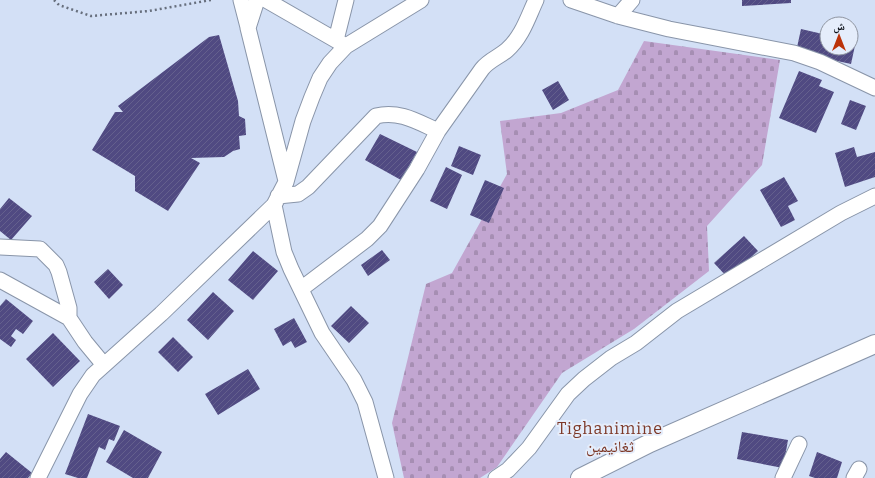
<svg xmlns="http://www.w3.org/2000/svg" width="875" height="478" viewBox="0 0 875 478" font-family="Bitter,'Noto Naskh Arabic',serif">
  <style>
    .cemetery { fill: url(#cemetery-stones) }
    .building { fill: url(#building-hatch) }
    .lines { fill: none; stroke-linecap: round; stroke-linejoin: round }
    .minor-casing { stroke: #8995a9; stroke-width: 17 }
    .tertiary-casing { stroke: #8995a9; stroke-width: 20 }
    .path { stroke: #676f7d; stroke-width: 2.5; stroke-dasharray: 2 3; stroke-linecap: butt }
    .minor { stroke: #fff; stroke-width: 15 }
    .tertiary { stroke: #fff; stroke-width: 18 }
    .labels { text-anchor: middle; stroke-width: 4; stroke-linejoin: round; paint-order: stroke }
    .quarter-label { font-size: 16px; letter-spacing: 1px; fill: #7c3726; stroke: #e5edfb }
  </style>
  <defs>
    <pattern id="cemetery-stones" width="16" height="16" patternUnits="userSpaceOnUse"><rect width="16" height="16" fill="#c2a6d1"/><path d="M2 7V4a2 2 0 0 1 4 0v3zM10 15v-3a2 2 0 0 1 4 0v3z" fill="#a68eb3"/></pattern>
    <pattern id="building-hatch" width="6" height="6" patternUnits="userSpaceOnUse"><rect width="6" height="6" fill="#504a82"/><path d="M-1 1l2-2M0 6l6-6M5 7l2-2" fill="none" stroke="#64608d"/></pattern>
  </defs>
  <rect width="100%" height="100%" fill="#d3e0f6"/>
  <path class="cemetery" d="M644 41 780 60 762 165 707 226 709 271 634 329 562 373 497 467 480 478H404L392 423 426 284 452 273 507 174 500 121 561 113 618 90Z"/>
  <path class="building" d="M742 0H791V3L742 6Z
    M801 29 827 35V48H851V40L856 41 851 64 796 52Z
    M219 35 238 101 239 116 245 119 246 135 239 136 240 149 233 151 224 157 191 158 200 163 168 211 135 191V176L92 150 115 112H123L118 106 209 37Z
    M799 71 822 80 819 86 834 92 816 133 779 118Z
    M558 81 569 100 553 110 542 90Z
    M850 100 866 106 856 130 841 124Z
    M380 134 417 152 401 180 365 160Z
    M459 146 481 155 473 175 451 166Z
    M854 147 857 157 875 152V177L845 187 835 153Z
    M446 167 462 175 447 209 430 201Z
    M784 177 798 201 788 206 795 220 781 227 760 190Z
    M485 180 504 188 489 223 470 215Z
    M9 198 32 216 11 240 0 231V209Z
    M744 236 758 251 728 278 714 263Z
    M382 250 390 260 368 276 361 265Z
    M253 251 278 271 253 300 228 280Z
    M108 269 123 285 109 299 94 282Z
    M213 292 234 311 208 340 187 320Z
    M6 299 33 321 23 334 16 329 11 336 16 340 11 347 0 339V306Z
    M351 306 369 323 349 343 331 326Z
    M294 318 307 342 295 348 291 341 283 346 274 329Z
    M53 333 80 361 53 387 26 359Z
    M173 337 193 357 178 372 158 352Z
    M248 369 260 389 218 415 205 394Z
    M88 414 120 426 114 441 109 439 105 450 99 447 87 478H78L65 474Z
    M124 430 162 452 148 478H133L106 462Z
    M742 432 788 440 783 468 737 459Z
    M6 452 32 473 28 478H0V459Z
    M817 452 842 462 837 478H815L809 476Z"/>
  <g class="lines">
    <g class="minor-casing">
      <path id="minor" d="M241 0 248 27
        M257 0 248 28 286 181
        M266 0 346 46
        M571 0 618 16 669 29 794 53 820 62 875 88
        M618 16 632 0
        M336 40 346 0
        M278 196 298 194 308 187 376 116C399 110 418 122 438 131
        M274 205 284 252 291 269 322 333 354 380 365 402 386 478
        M0 247 40 249 56 265 59 272 69 308V318L85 342 104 365
        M0 280 69 318
        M301 289 367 239 380 226 417 169 438 131 482 69C489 60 499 57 507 50 522 37 528 17 536 0
        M38 478 80 394 93 375 161 314 274 205 286 182 303 121 312 97 320 78 330 63 346 46 421 0
        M496 478 508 470 529 448 568 394 584 379 611 358 636 343 677 311 841 213 875 196
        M783 478 799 444
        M854 478 859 469"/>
    </g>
    <g class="tertiary-casing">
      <path id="tertiary" d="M580 478 650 443 875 344"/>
    </g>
    <path class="path" d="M54 0 59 5 91 16 149 11 211 0"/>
    <use href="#minor" class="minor"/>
    <use href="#tertiary" class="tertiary"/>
  </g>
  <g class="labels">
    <g class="quarter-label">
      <text x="610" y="434">Tighanimine<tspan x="610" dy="18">ثغانيمين</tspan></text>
    </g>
  </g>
  <g transform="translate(839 36)"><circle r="19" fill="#e5edfb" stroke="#8f95a1"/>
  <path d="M0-3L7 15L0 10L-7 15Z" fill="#bb3209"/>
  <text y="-6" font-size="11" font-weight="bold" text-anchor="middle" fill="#0d1119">ش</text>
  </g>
</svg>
